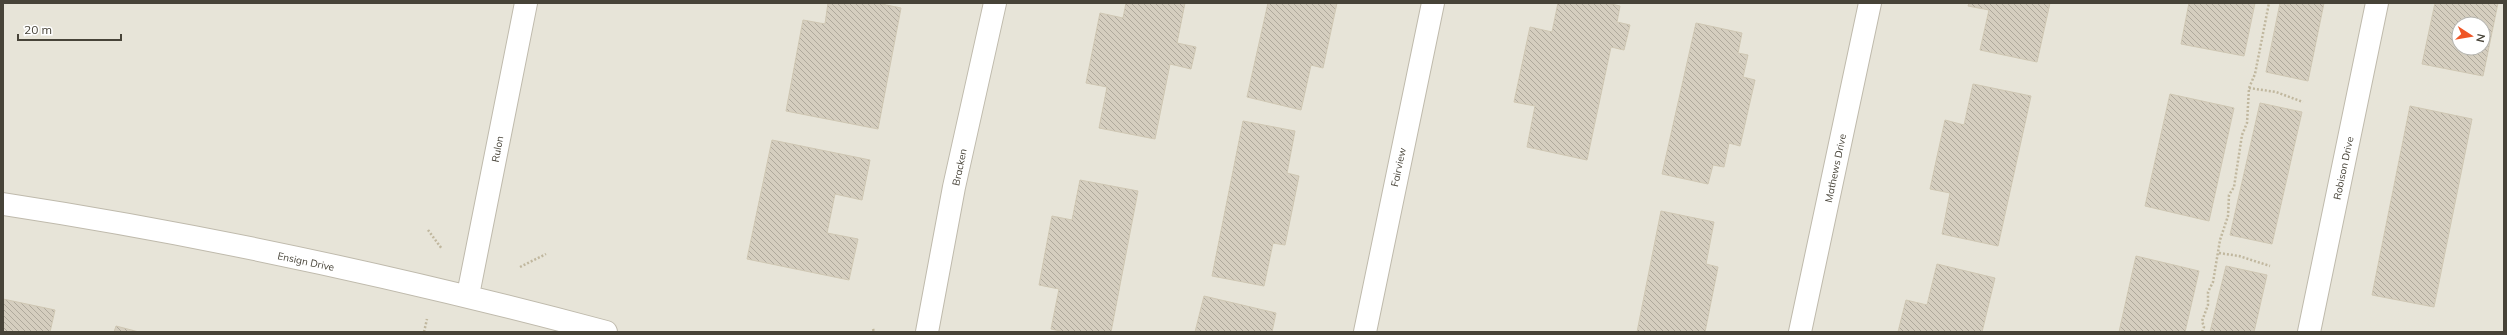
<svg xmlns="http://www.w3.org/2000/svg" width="2507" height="335" viewBox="0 0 2507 335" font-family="Mulish,sans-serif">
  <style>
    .residential { fill: #e7e4d8; fill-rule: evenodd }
    .building { fill: url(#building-back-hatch); stroke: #cfc7b3; fill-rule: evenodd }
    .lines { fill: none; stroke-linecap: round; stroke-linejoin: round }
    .minor-casing { stroke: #bfbaac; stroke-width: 24 }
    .path { stroke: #c0b79e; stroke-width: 2.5; stroke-dasharray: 2 2; stroke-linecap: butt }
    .minor { stroke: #fff; stroke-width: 22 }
    .labels { text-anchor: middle; stroke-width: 3; stroke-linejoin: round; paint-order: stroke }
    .street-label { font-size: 10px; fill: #474338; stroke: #fff }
  </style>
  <defs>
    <pattern id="building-back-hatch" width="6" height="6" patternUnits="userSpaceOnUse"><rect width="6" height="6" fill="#d5cebf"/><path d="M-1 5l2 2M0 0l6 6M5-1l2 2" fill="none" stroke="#afa99c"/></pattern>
  </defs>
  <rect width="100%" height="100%" fill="#f4f2e9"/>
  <path class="residential" d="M3 3H2504V332H3ZM2459 24H2483V48H2459Z"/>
  <path class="building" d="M828 3H877L901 8 878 129 786 111 803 20 825 24Z
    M1126 3H1185L1177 43 1196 47 1191 69 1170 64 1155 139 1099 128 1107 87 1086 83 1100 13 1123 18Z
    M1268 3H1337L1323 68 1311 65 1301 110 1247 97Z
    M1558 3H1607L1620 6 1617 22 1630 25 1624 50 1611 47 1587 160 1527 147 1535 106 1514 102 1530 27 1552 32Z
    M1969 3H2050L2037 62 1980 50 1989 10 1968 6Z
    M2189 3H2255L2244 56 2181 44Z
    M2280 3H2324L2308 81 2266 72Z
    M2435 3H2498L2483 76 2422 64ZM2459 24H2483V48H2459Z
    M1696 23 1742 33 1738 53 1748 55 1743 77 1755 80 1740 146 1729 143 1724 167 1713 165 1708 184 1662 174Z
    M1973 84 2031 96 1998 246 1942 234 1950 193 1930 189 1945 120 1964 125Z
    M2170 94 2234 108 2209 221 2145 206Z
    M2260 103 2302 112 2272 244 2230 235Z
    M2410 106 2472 119 2434 307 2372 295Z
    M1243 121 1295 131 1287 173 1299 176 1285 245 1273 243 1264 286 1212 276Z
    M772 140 870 160 862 200 835 194 827 233 858 239 849 280 747 259Z
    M1080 180 1138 191 1111 332H1065L1051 329 1059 289 1039 285 1052 216 1072 220Z
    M1661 211 1714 222 1706 264 1718 267 1705 332H1637Z
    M2136 256 2199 271 2185 332H2119Z
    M1937 264 1995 278 1982 332H1898L1906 300 1927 305Z
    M2226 266 2267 275 2254 332H2210Z
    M1204 296 1276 313 1272 332H1195Z
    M3 299 55 310 50 332H3Z
    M116 326 139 332H114Z"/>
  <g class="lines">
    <g class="minor-casing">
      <path id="minor" d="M3 204C206 235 407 279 606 332
        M468 295 526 3
        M927 332 954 187 995 3
        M1365 332 1433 3
        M1800 332 1870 3
        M2309 332 2377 3"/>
    </g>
    <path class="path" d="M2249 88 2276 92 2303 102
      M428 230 442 249
      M2219 253 2239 256 2270 266
      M520 267 546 254
      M873 329 874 332
      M424 332 427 319
      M2202 332 2204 327 2202 321 2208 305V292L2213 282 2220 240 2228 216 2229 195 2234 187 2242 135 2247 123 2249 88 2255 74 2269 3"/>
    <use href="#minor" class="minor"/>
  </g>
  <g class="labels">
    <g class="street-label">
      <text transform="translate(497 149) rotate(-79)" y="4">Rulon</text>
      <text transform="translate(959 167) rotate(-78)" y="4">Bracken</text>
      <text transform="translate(1398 167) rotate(-78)" y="4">Fairview</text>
      <text transform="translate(1835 168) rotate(-78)" y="4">Mathews Drive</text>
      <text transform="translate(2343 168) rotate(-78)" y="4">Robison Drive</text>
      <text transform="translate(306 261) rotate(12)" y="4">Ensign Drive</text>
    </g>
  </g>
  <rect width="2507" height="335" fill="none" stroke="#474338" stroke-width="8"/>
  <g transform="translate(2471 36) rotate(102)"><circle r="19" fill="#ffffff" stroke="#b5b4af"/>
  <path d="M0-3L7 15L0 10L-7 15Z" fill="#ef5526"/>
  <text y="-6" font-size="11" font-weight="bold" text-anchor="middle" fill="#474338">N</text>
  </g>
  <path d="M18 34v6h103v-6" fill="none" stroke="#474338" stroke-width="2"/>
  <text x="24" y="34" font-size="12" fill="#474338" stroke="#ffffff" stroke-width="3" paint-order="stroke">20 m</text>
</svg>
